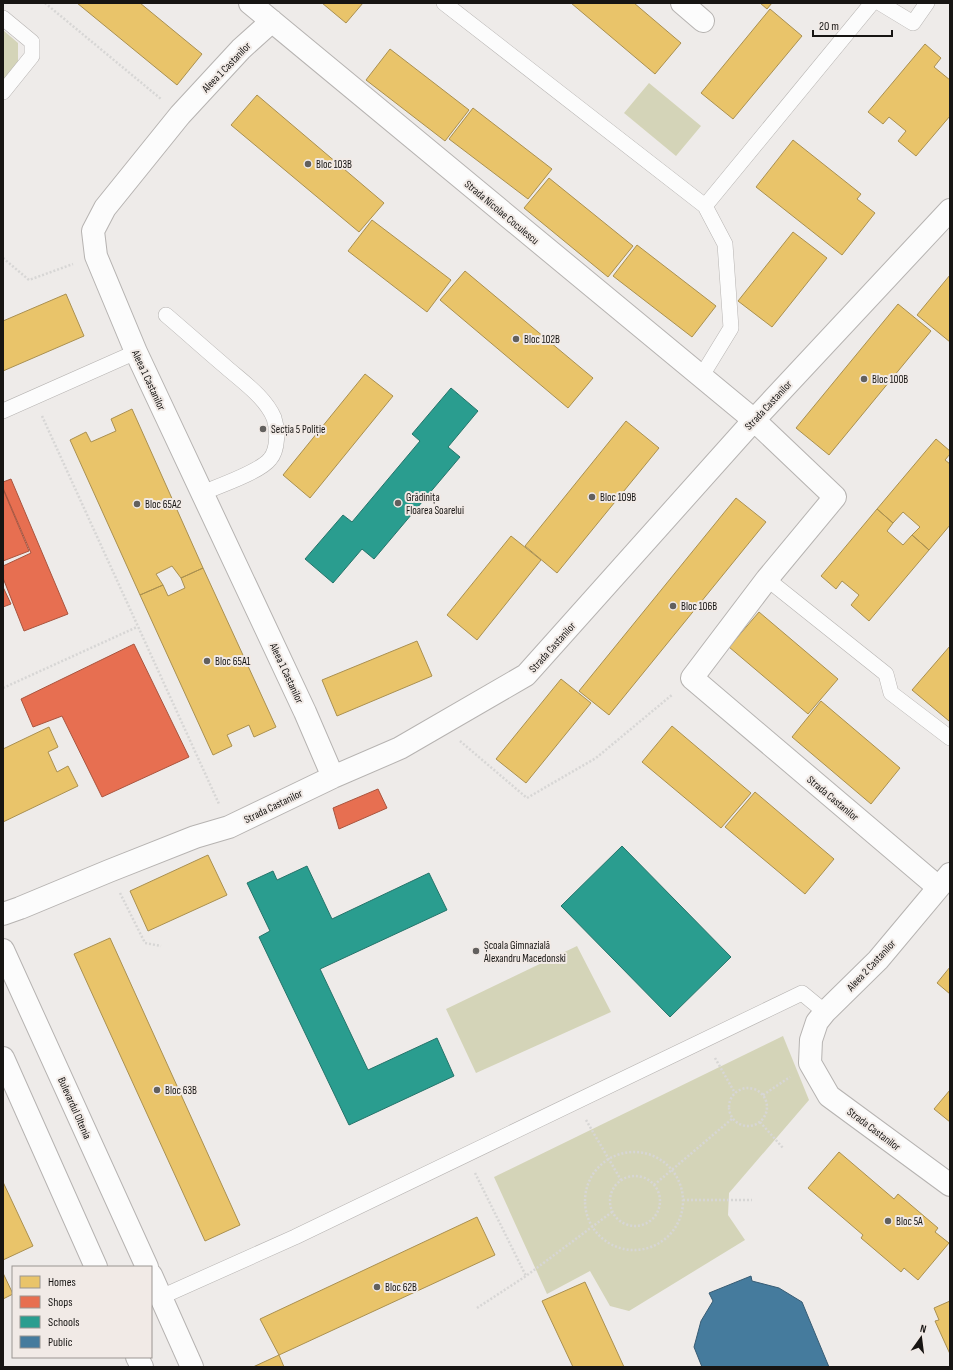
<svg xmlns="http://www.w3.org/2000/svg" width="953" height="1370" viewBox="0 0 953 1370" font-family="'Sofia Sans Condensed',sans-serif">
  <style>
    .green { fill: #d4d4b8 }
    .homes { fill: #e9c46a; stroke: #aa9050 }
    .shops { fill: #e76f51; stroke: #a9543e }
    .schools { fill: #2a9d8f; stroke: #24746a }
    .public { fill: #457b9d; stroke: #375c74 }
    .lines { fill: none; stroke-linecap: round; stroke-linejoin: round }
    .lane-casing { stroke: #b6b3b1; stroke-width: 16 }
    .street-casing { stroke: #b6b3b1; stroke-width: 24 }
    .secondary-casing { stroke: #b6b3b1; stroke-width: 24 }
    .path { stroke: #d7d6d5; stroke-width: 2.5; stroke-dasharray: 2 2; stroke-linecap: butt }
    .lane { stroke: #fcfcfc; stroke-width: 15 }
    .street { stroke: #fcfcfc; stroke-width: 22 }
    .secondary { stroke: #fcfcfc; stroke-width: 22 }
    .poi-dot { fill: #62605e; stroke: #f1eae6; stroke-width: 1.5 }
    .labels { text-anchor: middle; stroke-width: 4; stroke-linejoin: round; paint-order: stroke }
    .street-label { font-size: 11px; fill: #171513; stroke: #f1eae6 }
    .poi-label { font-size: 11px; fill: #171513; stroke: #f1eae6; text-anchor: start }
  </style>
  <rect width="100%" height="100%" fill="#eeebe9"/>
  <path class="green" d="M3 30 18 43V65L3 83Z
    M649 83 701 126 676 156 624 113Z
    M577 946 611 1012 476 1073 446 1009Z
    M783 1036 809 1100 729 1193 728 1215 745 1240 629 1311 610 1306 590 1271 547 1294 494 1177Z"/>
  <path class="homes" d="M77 3H140L202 54 177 85Z
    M322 3H363L346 23Z
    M571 3H634L681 43 655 74Z
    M760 3H772L767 9Z
    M770 9 802 36 733 119 701 93Z
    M925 44 941 58 934 67 950 80V116L916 156 898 141 906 131 889 117 883 124 868 112Z
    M390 49 469 110 445 141 366 80Z
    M257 95 384 203 359 232 231 125Z
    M473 108 552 169 528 199 449 139Z
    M793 140 861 194 857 199 875 213 842 255 756 187Z
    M549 178 633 246 608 277 524 208Z
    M372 220 451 280 427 312 348 251Z
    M793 232 827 258 772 327 738 301Z
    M637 245 716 306 692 337 613 276Z
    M465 271 593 378 568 408 440 300Z
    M950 275V342L917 315Z
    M66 294 84 336 3 371V321Z
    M898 304 931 331 829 455 796 428Z
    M365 374 393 396 310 498 283 475Z
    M132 409 203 568 181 578 172 566 156 574 163 585 140 595 70 440 86 432 91 442 116 431 111 419Z
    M626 421 659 448 557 573 525 546Z
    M936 439 950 451V454L945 460 950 464V525L929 550 912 535 920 527 903 512 893 523 877 509Z
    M736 498 766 522 609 715 579 691Z
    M877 509 893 523 887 531 903 545 912 535 929 550 869 621 851 605 859 595 842 581 836 589 821 576Z
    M511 536 541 560 477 640 447 615Z
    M203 568 276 727 254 737 249 725 227 735 232 746 213 755 140 595 163 585 168 596 185 588 181 578Z
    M759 612 838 679 808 714 729 647Z
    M417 641 432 676 337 716 322 680Z
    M950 646V720L949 721 912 690Z
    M561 679 591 703 526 783 496 759Z
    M821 701 900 768 871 804 792 737Z
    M672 726 751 793 721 828 642 762Z
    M49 727 58 747 48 752 57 772 68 766 78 786 3 822V749Z
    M755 792 834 859 805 894 725 827Z
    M208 855 227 895 148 931 130 891Z
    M110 938 240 1225 205 1241 74 954Z
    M950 967V994L937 983Z
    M950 1090V1122L934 1109Z
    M839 1152 894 1199 898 1194 938 1228 935 1232 949 1243 918 1280 904 1268 901 1272 861 1238 863 1235 808 1188Z
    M3 1182 33 1246 3 1260Z
    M477 1217 495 1255 279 1355 260 1319Z
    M3 1273 13 1294 3 1299Z
    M585 1282 624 1367H573L542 1301Z
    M950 1301V1354L935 1321 939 1320 934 1308Z
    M279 1355 284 1367H253Z"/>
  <path class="shops" d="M11 479 68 614 24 631 3 578V566L31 553 3 488V482Z
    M3 489 29 551 3 561Z
    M3 587 11 604 3 607Z
    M134 644 189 757 102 797 62 716 33 727 21 699Z
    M378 789 387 808 339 829 333 808Z"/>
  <path class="schools" d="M451 388 478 411 448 447 460 457 374 559 362 549 333 583 305 559 343 515 352 522 420 441 412 434Z
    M622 846 731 957 670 1017 561 906Z
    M307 866 332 919 429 873 447 910 320 969 368 1070 437 1038 454 1076 349 1125 259 937 270 931 247 883 273 871 277 880Z"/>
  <path class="public" d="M751 1276 752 1281 779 1288 802 1302 829 1367H702L694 1347 701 1321 713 1301 709 1293Z"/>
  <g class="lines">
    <g class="lane-casing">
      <path id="lane" d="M444 3 705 206 725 244 731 328 701 377
        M880 3 913 23 927 3
        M3 18 32 42V56L3 92
        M705 206 872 3
        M166 315C186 332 206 350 226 367 243 382 265 397 274 418 278 430 278 450 270 459 260 472 219 486 202 493
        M3 411 136 352
        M767 579 886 674 891 693 950 738
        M161 1297 295 1237 802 993 825 1012"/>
    </g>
    <g class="street-casing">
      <path id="street" d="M250 3 754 420 835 497 767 579 692 678 938 887
        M682 3 703 21
        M272 21 241 49 180 115 105 208 93 231 96 256 136 352 305 712 333 777
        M950 874 878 960 825 1012 817 1022 811 1040 810 1063 829 1096 950 1185
        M3 914 20 908 109 871 195 837 229 827 333 777 400 748 526 675 754 420 950 210"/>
    </g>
    <g class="secondary-casing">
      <path id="secondary" d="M3 950 147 1267
        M3 1058 96 1267
        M151 1275 192 1367
        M137 1357 142 1367"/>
    </g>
    <path class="path" d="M45 3 161 99
      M3 258 29 280 73 264
      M42 416 219 804
      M3 688 137 627
      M460 741 527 798 596 758 673 694
      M120 893 145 943 161 946
      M715 1058 735 1093
      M729 1107a19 19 0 1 1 38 0a19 19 0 1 1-38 0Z
      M763 1095 790 1077
      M586 1120 621 1180
      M760 1122 783 1148
      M585 1201a49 49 0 1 1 98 0a49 49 0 1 1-98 0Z
      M475 1173 526 1276
      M610 1201a25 25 0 1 1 50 0a25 25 0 1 1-50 0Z
      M654 1185 733 1118
      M683 1200H752
      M477 1308 526 1276 612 1212"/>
    <use href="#lane" class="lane"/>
    <use href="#street" class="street"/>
    <use href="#secondary" class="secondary"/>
  </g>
  <g class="poi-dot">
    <circle cx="308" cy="164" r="4"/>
    <circle cx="516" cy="339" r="4"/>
    <circle cx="864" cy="379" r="4"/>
    <circle cx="263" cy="429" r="4"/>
    <circle cx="592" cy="497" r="4"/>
    <circle cx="398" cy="503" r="4"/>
    <circle cx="137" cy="504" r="4"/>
    <circle cx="673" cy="606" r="4"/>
    <circle cx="207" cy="661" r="4"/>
    <circle cx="476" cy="951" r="4"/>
    <circle cx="157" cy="1090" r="4"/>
    <circle cx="888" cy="1221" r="4"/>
    <circle cx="377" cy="1287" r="4"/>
  </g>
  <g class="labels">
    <g class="street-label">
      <text transform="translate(226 67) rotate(-46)" y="4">Aleea 1 Castanilor</text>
      <text transform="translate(502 212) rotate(40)" y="4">Strada Nicolae Coculescu</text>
      <text transform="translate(149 380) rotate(65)" y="4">Aleea 1 Castanilor</text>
      <text transform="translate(768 405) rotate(-47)" y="4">Strada Castanilor</text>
      <text transform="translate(552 647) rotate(-48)" y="4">Strada Castanilor</text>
      <text transform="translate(287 673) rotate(65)" y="4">Aleea 1 Castanilor</text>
      <text transform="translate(833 798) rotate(40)" y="4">Strada Castanilor</text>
      <text transform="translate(273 806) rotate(-26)" y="4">Strada Castanilor</text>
      <text transform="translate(871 965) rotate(-47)" y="4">Aleea 2 Castanilor</text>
      <text transform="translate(75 1108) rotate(66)" y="4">Bulevardul Oltenia</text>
      <text transform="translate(874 1129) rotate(37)" y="4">Strada Castanilor</text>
    </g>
    <g class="poi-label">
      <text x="316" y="168">Bloc 103B</text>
      <text x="524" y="343">Bloc 102B</text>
      <text x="872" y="383">Bloc 100B</text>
      <text x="271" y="433">Secția 5 Poliție</text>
      <text x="406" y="501">Grădinița<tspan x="406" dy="13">Floarea Soarelui</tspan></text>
      <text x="600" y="501">Bloc 109B</text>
      <text x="145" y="508">Bloc 65A2</text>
      <text x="681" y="610">Bloc 106B</text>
      <text x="215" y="665">Bloc 65A1</text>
      <text x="484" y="949">Școala Gimnazială<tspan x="484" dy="13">Alexandru Macedonski</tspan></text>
      <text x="165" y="1094">Bloc 63B</text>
      <text x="896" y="1225">Bloc 5A</text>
      <text x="385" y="1291">Bloc 62B</text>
    </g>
  </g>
  <rect width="953" height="1370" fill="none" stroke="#171513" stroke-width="8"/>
  <rect x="12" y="1266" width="140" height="92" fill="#f1eae6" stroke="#9a9592"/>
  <rect x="20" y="1276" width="20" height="12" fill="#e9c46a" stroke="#9a9592"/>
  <text x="48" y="1286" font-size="12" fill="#171513">Homes</text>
  <rect x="20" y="1296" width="20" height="12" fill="#e76f51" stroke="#9a9592"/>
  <text x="48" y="1306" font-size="12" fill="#171513">Shops</text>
  <rect x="20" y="1316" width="20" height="12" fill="#2a9d8f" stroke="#9a9592"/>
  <text x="48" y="1326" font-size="12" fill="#171513">Schools</text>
  <rect x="20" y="1336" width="20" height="12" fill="#457b9d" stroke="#9a9592"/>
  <text x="48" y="1346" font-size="12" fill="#171513">Public</text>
  <g transform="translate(921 1338) rotate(14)" stroke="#f1eae6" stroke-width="3" paint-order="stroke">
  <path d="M0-3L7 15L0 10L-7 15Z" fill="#171513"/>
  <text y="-6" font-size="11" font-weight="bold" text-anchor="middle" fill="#171513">N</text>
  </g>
  <path d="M813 30v6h79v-6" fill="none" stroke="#171513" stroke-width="2"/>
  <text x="819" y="30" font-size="12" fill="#171513" stroke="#f1eae6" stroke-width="3" paint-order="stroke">20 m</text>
</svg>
